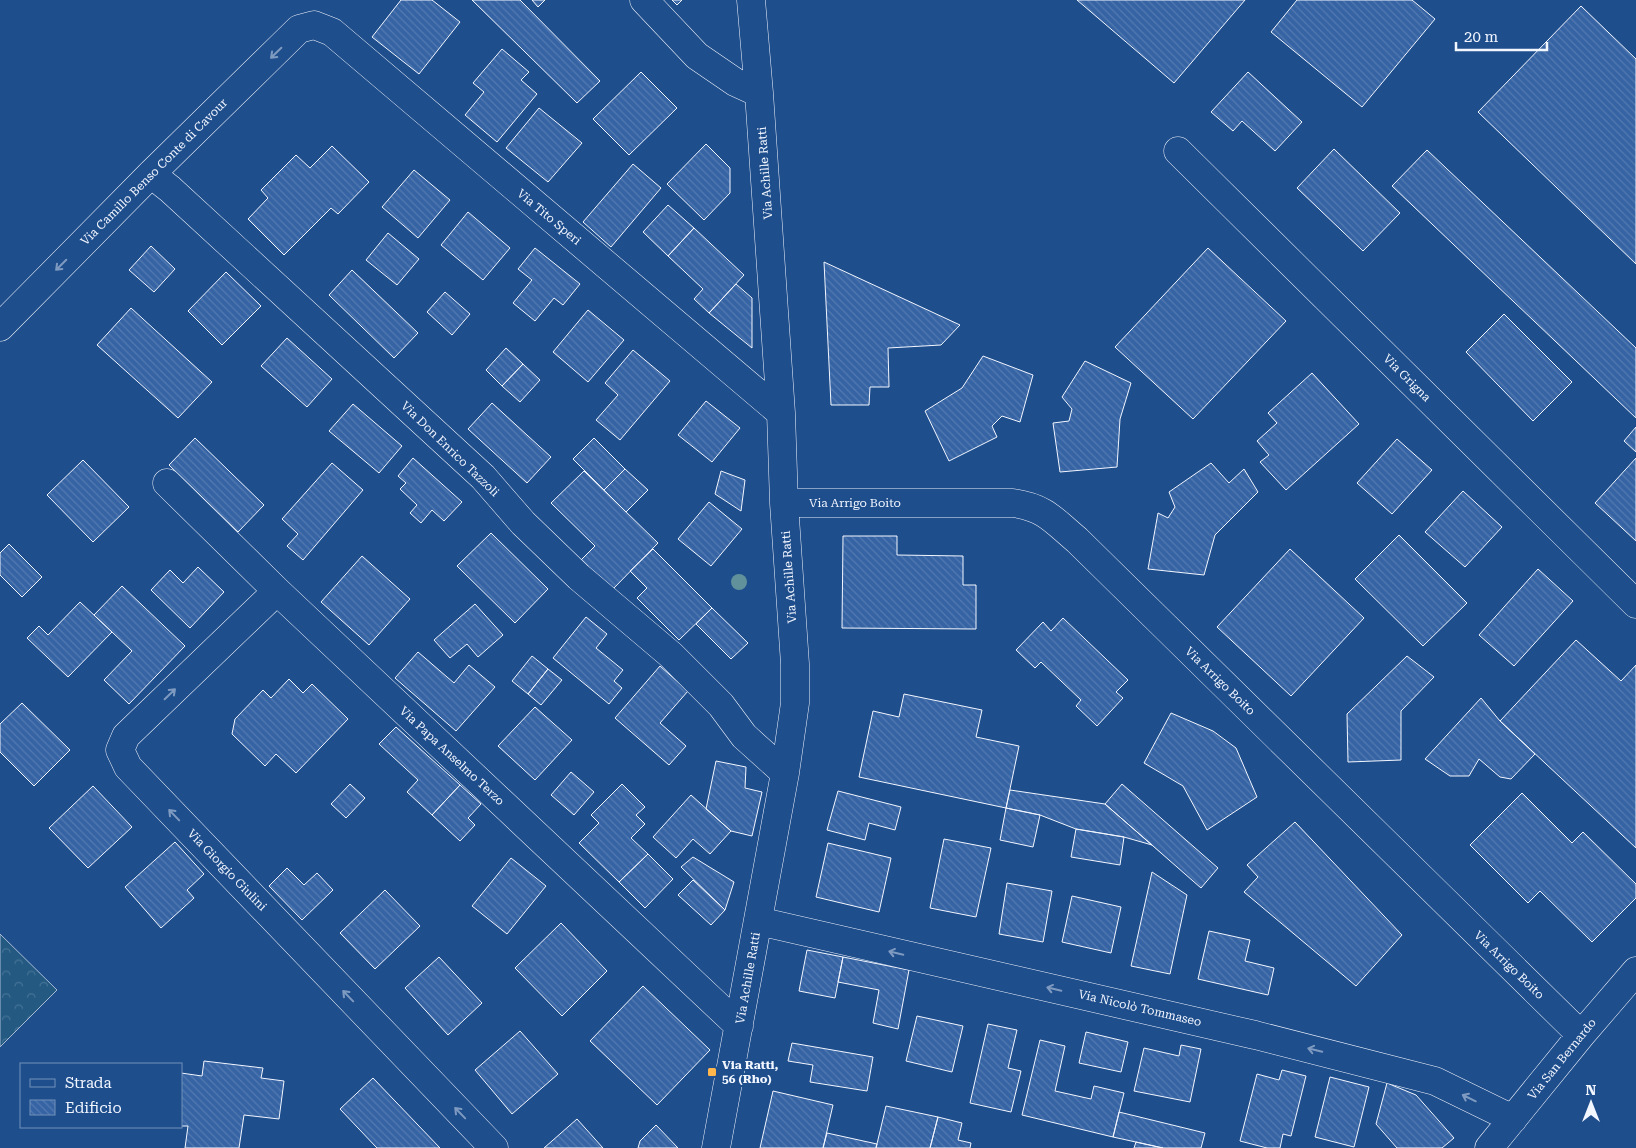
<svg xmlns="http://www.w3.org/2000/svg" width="1636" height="1148" viewBox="0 0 1636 1148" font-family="'Roboto Serif',serif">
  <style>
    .forest { fill: url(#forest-crowns); stroke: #a8bbd7 }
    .building { fill: url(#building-back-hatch); stroke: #f2f6ff }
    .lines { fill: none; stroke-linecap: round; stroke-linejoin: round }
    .minor-casing { stroke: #f2f6ff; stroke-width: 29 }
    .minor { stroke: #1f4e8c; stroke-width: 28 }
    .tree { fill: #61919a }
    .oneway { stroke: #7e9ac0 }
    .poi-dot { fill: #ffb74d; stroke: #1f4e8c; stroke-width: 2 }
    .labels { text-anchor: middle; stroke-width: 4; stroke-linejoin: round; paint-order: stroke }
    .street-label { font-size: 12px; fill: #f2f6ff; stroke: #1f4e8c }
    .poi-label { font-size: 12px; font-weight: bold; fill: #f2f6ff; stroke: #1f4e8c; text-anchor: start }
  </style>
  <defs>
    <pattern id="forest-crowns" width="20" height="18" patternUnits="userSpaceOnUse" patternTransform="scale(1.25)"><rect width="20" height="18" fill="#245a82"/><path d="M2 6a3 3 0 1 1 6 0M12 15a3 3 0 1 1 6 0" fill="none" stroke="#447295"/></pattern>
    <pattern id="building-back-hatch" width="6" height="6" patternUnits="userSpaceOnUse" patternTransform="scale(1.25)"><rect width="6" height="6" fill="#3563a3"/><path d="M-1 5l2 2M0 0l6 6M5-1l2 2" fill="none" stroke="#537ab1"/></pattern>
  </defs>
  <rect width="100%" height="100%" fill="#1f4e8c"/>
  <path class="forest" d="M0 934 57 990 0 1047Z"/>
  <path class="building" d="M401 0H432L460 22 419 74 372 37Z
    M472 0H520L600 81 577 103Z
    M532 0H545L538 7Z
    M672 0H682L677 5Z
    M1077 0H1245L1174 83Z
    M1297 0H1412L1435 19 1362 107 1271 32Z
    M1581 6 1636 59V264L1478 112Z
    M502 49 529 72 521 80 537 94 497 142 465 115 484 92 473 83Z
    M641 72 677 108 629 155 593 119Z
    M1248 72 1302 122 1275 151 1242 121 1233 131 1211 112Z
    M539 108 582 143 548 182 506 148Z
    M706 144 730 168V193L704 220 667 184Z
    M332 146 369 182 338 214 331 208 284 255 248 219 268 198 261 190 296 155 310 168Z
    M1334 149 1400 213 1363 251 1297 188Z
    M1427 150 1636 348V418L1392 186Z
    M633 164 661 188 611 247 583 222Z
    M414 170 450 200 418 238 382 207Z
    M668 205 694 228 668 256 643 232Z
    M468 212 510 248 483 280 441 245Z
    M694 228 744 275 709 313 694 299 703 289 668 256Z
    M388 233 419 259 397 285 366 260Z
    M151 246 175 269 154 292 129 270Z
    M535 248 580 284 563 305 554 298 535 321 513 303 532 280 518 269Z
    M1208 248 1286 321 1193 419 1115 347Z
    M824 262 960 325 941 345 888 348 889 387H870L869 405H831Z
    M352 270 418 333 394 358 329 295Z
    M226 272 261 306 222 345 188 311Z
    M736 284 752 298V348L709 313Z
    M445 292 470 314 452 335 427 312Z
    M131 308 212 382 178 418 97 345Z
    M588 310 624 340 588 382 553 352Z
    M1504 314 1572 382 1533 421 1466 352Z
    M287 338 332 379 307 407 261 366Z
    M506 348 523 364 502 386 486 370Z
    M633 350 670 381 620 440 596 420 618 395 605 383Z
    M983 356 1033 375 1020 422 1002 416 992 426 997 437 949 461 925 411 962 388Z
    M1085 361 1131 383 1120 419 1117 467 1060 472 1053 423 1069 421 1072 409 1062 397Z
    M523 364 540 380 520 402 502 386Z
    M1312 373 1359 424 1286 490 1260 462 1269 455 1257 441 1277 423 1268 413Z
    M706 401 740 428 712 462 678 435Z
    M492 403 551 457 527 483 468 429Z
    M353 404 402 446 379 473 329 431Z
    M1636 427V452L1624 441Z
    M195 438 264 505 238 532 169 465Z
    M594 438 625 469 604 490 573 459Z
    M1397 439 1432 470 1392 514 1357 483Z
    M413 458 462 502 444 521 432 510 421 523 410 513 417 505 400 489 406 483 398 476Z
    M1636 458V541L1595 503Z
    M83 460 129 507 93 542 47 495Z
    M332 463 363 490 303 560 287 546 298 534 282 519Z
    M1211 463 1229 483 1244 469 1258 492 1215 535 1204 575 1148 569 1158 513 1168 518 1175 507 1169 492Z
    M625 469 648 490 626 512 604 490Z
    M584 471 658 543 612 590 581 560 595 546 551 503Z
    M721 471 745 480 741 511 715 494Z
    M1463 491 1502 527 1465 567 1425 532Z
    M709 502 742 529 711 566 678 539Z
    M491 533 548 589 515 623 457 566Z
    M1399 535 1467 603 1423 646 1355 579Z
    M843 536H897V555L963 556V585H976V629L842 628Z
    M9 544 42 577 22 597 0 575V553Z
    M653 549 712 608 679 640 637 598 647 588 630 571Z
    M1290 549 1364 618 1291 696 1217 627Z
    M362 556 410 599 369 645 321 602Z
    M198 567 224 592 190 628 151 590 170 570 183 583Z
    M1538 569 1573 601 1514 666 1479 635Z
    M122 586 185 646 129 704 104 680 132 651 94 615Z
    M80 602 112 632 68 677 27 638 39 626 48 635Z
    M475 604 503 635 478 657 467 644 450 658 434 640Z
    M712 608 748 643 731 659 696 624Z
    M586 617 607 634 596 648 623 670 614 681 622 688 609 704 553 658Z
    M1063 618 1128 680 1116 692 1123 698 1097 726 1076 706 1081 700 1041 662 1035 668 1016 650 1043 622 1051 631Z
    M1576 640 1621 681 1636 665V848L1500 721Z
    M418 652 454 683 469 665 495 687 456 731 395 678Z
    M532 656 548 669 528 694 512 681Z
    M1407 656 1434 677 1401 711V760L1348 762 1347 714Z
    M660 666 688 691 660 723 686 746 669 765 615 718Z
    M548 669 562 680 541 705 528 694Z
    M289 679 303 693 312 684 348 719 296 773 276 754 265 766 232 734 235 719 263 690 271 698Z
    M904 694 982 710 976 737 1019 746 1006 808 859 777 873 711 899 717Z
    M1481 698 1500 721 1535 754 1511 779 1500 777 1479 759 1469 776H1450L1425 759Z
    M22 703 70 750 34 786 0 752V724Z
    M535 707 572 740 535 780 498 746Z
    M1171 713 1213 731 1236 748 1257 797 1207 830 1183 786 1144 763Z
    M396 727 460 785 432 815 407 792 418 780 379 744Z
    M716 761 746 767 745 788 762 792 752 836 731 831 706 809Z
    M571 772 594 792 574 815 551 795Z
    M350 784 365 798 346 818 331 804Z
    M622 784 645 807 636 815 645 824 631 838 648 854 619 882 579 843 599 823 591 815Z
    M1122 784 1218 868 1201 888 1105 804Z
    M460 785 481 804 468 818 475 825 460 841 432 815Z
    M93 786 132 827 88 868 49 828Z
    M1010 790 1105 804 1152 845 1124 837 1076 829 1040 815 1006 808Z
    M838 791 901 807 895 830 869 823 865 840 827 830Z
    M1522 793 1572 843 1583 832 1636 884V898L1592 942 1540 891 1528 903 1470 845Z
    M691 795 731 831 710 854 693 839 676 858 653 837Z
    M1006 808 1040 815 1033 847 1000 840Z
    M1295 822 1402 935 1356 986 1244 892 1258 877 1247 865Z
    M1076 829 1124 837 1120 865 1071 857Z
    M944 839 991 848 976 917 930 908Z
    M175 842 204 874 187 890 194 898 161 928 125 887Z
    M828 843 891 858 879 912 816 897Z
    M648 854 673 879 645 908 619 882Z
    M693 857 734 882 725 910 681 867Z
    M511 858 546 886 507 934 472 906Z
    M287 868 304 885 317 873 333 890 302 920 269 886Z
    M1152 872 1187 895 1170 974 1131 966Z
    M693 880 725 910 711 925 678 895Z
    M1007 883 1052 891 1043 942 999 934Z
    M385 890 420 926 375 969 340 933Z
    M1072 896 1121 907 1111 953 1062 942Z
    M561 923 607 971 562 1016 515 968Z
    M1209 931 1250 940 1245 961 1274 968 1268 995 1198 979Z
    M807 950 843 957 835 998 799 991Z
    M439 957 482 1003 448 1035 405 988Z
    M843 957 909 970 898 1029 873 1023 879 990 838 982Z
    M643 986 710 1050 657 1105 590 1041Z
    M917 1016 963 1026 952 1072 906 1061Z
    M988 1024 1017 1030 1008 1068 1021 1071 1011 1112 970 1103Z
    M520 1031 558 1074 512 1114 475 1070Z
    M1086 1032 1128 1042 1121 1072 1079 1063Z
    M1040 1040 1065 1046 1055 1091 1091 1099 1094 1086 1124 1093 1113 1137 1022 1115Z
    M792 1043 873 1057 867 1091 810 1082 813 1065 788 1061Z
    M1181 1045 1201 1049 1190 1102 1134 1091 1144 1048 1179 1056Z
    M204 1061 263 1068 261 1078 284 1081 279 1119 244 1115 239 1148H185L188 1126H181V1073L202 1076Z
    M1282 1070 1306 1076 1291 1136 1283 1134 1280 1148H1267L1240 1141 1257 1074 1279 1080Z
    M1330 1077 1369 1087 1354 1147 1315 1137Z
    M373 1078 440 1148H377L340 1109Z
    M1387 1083 1416 1095 1454 1138 1442 1148H1397L1376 1124Z
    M773 1091 833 1105 823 1148H760Z
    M886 1106 938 1117 930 1148H876Z
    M1119 1112 1205 1133 1201 1148H1163L1113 1137Z
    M938 1117 962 1123 958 1140 971 1143 970 1148H930Z
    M577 1119 603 1148H544Z
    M656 1125 678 1148H638L640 1141Z
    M827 1133 877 1144 876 1148H823Z
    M1136 1142 1163 1148H1134Z"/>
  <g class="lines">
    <g class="minor-casing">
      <path id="minor" d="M644 0 697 56 735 82 759 93
        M1178 151 1636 604
        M151 174 170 189 483 477 523 523 579 577 671 655 721 705 744 736 785 773
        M0 327 151 174 299 29 314 25 332 32 781 413
        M167 483 277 591 739 1026
        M784 503H1013C1046 508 1053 520 1077 540L1581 1035
        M277 591 126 736 120 750 128 767 494 1148
        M758 921 1255 1035 1435 1081 1513 1119
        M716 1148 785 773 795 703V664L784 503 781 413 759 93 751 0
        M1489 1148 1581 1035 1636 971"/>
    </g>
    <use href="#minor" class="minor"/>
  </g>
  <circle class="tree" cx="739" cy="582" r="8"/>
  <defs><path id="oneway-shaft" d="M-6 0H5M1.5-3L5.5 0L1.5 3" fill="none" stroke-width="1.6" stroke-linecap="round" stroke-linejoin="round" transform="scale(1.25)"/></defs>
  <g class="oneway">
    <use href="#oneway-shaft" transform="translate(276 53) rotate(136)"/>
    <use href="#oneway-shaft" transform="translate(61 265) rotate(135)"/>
    <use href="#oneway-shaft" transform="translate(170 694) rotate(-44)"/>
    <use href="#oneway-shaft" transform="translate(174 815) rotate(-134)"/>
    <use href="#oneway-shaft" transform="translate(896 953) rotate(-167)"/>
    <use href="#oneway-shaft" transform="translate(1054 989) rotate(-167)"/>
    <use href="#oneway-shaft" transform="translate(348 996) rotate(-134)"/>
    <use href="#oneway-shaft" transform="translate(1315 1050) rotate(-166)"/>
    <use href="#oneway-shaft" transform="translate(1469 1098) rotate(-154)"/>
    <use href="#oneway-shaft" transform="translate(460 1113) rotate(-134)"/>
  </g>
  <rect class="poi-dot" x="707" y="1067" width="10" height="10" rx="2.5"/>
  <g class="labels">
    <g class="street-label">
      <text transform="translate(154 172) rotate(-45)" y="4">Via Camillo Benso Conte di Cavour</text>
      <text transform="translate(765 173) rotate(-94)" y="4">Via Achille Ratti</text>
      <text transform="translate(549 217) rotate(40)" y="4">Via Tito Speri</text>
      <text transform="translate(1407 378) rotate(45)" y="4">Via Grigna</text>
      <text transform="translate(450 449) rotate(44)" y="4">Via Don Enrico Tazzoli</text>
      <text x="855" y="507">Via Arrigo Boito</text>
      <text transform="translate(789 577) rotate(-94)" y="4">Via Achille Ratti</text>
      <text transform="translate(1220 681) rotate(44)" y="4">Via Arrigo Boito</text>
      <text transform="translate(452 756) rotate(43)" y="4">Via Papa Anselmo Terzo</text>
      <text transform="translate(227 870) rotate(46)" y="4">Via Giorgio Giulini</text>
      <text transform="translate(1509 965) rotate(44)" y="4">Via Arrigo Boito</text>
      <text transform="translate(748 978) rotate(-80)" y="4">Via Achille Ratti</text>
      <text transform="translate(1140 1008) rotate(13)" y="4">Via Nicolò Tommaseo</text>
      <text transform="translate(1562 1059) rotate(-51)" y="4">Via San Bernardo</text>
    </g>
    <g class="poi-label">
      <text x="722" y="1069">Via Ratti,<tspan x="722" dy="14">56 (Rho)</tspan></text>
    </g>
  </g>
  <rect x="20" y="1063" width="162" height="65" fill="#1f4e8c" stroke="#7391ba"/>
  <rect x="30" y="1079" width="25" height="8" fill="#1f4e8c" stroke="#7391ba"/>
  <text x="65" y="1088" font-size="15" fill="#f2f6ff">Strada</text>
  <rect x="30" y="1100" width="25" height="15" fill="url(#building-back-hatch)" stroke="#7391ba"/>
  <text x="65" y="1113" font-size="15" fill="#f2f6ff">Edificio</text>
  <g transform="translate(1591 1103)" stroke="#1f4e8c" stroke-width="4" paint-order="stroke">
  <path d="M0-4L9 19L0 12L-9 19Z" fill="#f2f6ff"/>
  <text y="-8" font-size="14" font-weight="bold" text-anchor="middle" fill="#f2f6ff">N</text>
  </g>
  <path d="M1456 42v8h91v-8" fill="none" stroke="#f2f6ff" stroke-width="2.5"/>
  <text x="1464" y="42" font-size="15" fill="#f2f6ff" stroke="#1f4e8c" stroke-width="4" paint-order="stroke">20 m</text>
</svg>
